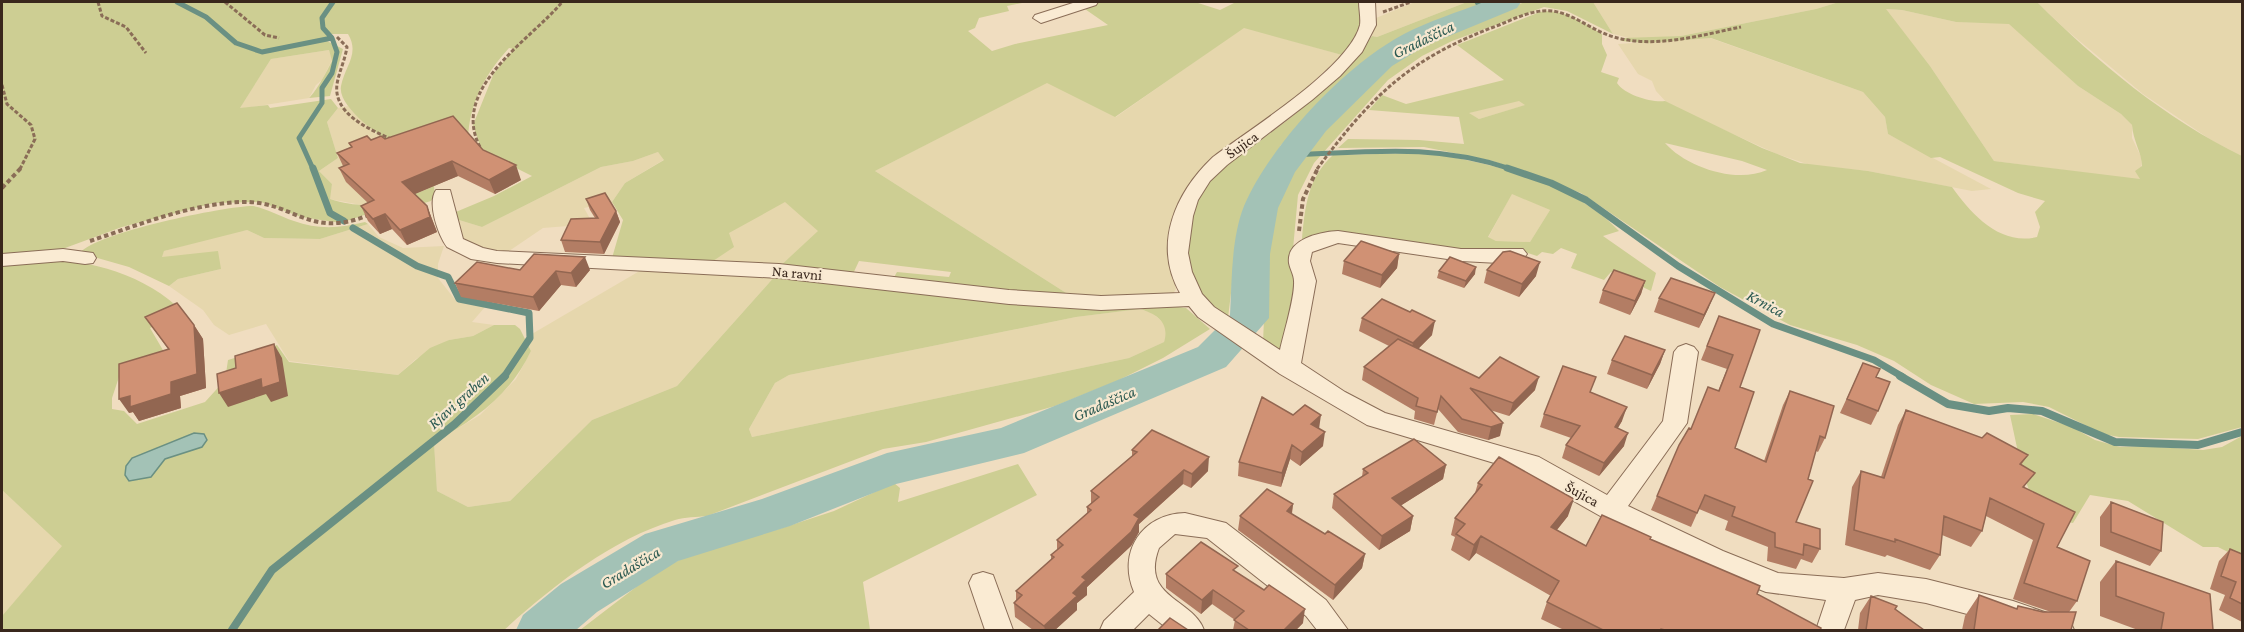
<svg xmlns="http://www.w3.org/2000/svg" width="2244" height="632" viewBox="0 0 2244 632" font-family="'Crimson Pro',serif">
  <style>
    .farmland { fill: #e6d7ad }
    .green { fill: #cdce93; fill-rule: evenodd }
    .water { fill: #a3c2b6; stroke: #6a9083; stroke-width: 1.5 }
    .lines { fill: none; stroke-linecap: round; stroke-linejoin: round }
    .stream-far2 { stroke: #6a9083; stroke-width: 5 }
    .stream-far1 { stroke: #6a9083; stroke-width: 7 }
    .stream { stroke: #6a9083; stroke-width: 8 }
    .river { fill: #a3c2b6; fill-rule: evenodd }
    .street-casing { stroke: #8a6d57; stroke-width: 2 }
    .path-far1 { stroke: #8a6d57; stroke-width: 3; stroke-dasharray: 4 2; stroke-linecap: butt }
    .path { stroke: #8a6d57; stroke-width: 4; stroke-dasharray: 4.5 3; stroke-linecap: butt }
    .street { fill: #faebd3; fill-rule: evenodd }
    .wall { fill: #b37d64 }
    .shaded-wall { fill: #926651 }
    .building { fill: #d09174; stroke: #926651; stroke-width: 1.5 }
    .labels { text-anchor: middle; stroke-width: 4.5; stroke-linejoin: round; paint-order: stroke }
    .street-label { font-size: 15px; fill: #39271c; stroke: #f7e8d0 }
    .water-label { font-size: 16px; font-style: italic; fill: #2b5951; stroke: #f7e8d0 }
  </style>
  <rect width="100%" height="100%" fill="#f0ddc0"/>
  <path class="farmland" d="M1415 2H1467L1377 37 1372 36 1376 18Z
    M1593 2H1839L1816 9 1681 36 1633 39 1613 34Z
    M2037 2H2242V156L2214 142 2143 94 2064 28Z
    M1885 9 1902 10 1956 22 2009 23 2078 86 2121 114 2132 125V138L2142 159 2140 180 1994 161 1930 66Z
    M1244 27 1342 55 1287 106 1205 166 1190 183 1171 221 1168 257 1176 289 1173 294 1074 298 875 171 1047 82 1116 117Z
    M1710 38 1863 92 1885 117 1888 134 1991 189 1972 191 1868 171 1810 165 1777 154 1669 105 1656 91 1652 81 1638 74 1618 44Z
    M329 50 332 60 322 80 316 85 309 98 239 109 271 59Z
    M1520 100 1526 105 1479 119 1468 113Z
    M348 106 375 133 398 148 468 140 479 143 483 160 395 203 361 205 329 199 332 184 319 171 338 158 327 122 338 108Z
    M658 152 665 159 625 183 612 202 584 208 593 224 543 228 503 255 464 246 452 224 459 220 482 227 601 167 633 161Z
    M1512 193 1550 210 1530 242 1496 241 1488 238Z
    M785 201 819 231 778 268 710 263 728 233Z
    M368 224 379 237 403 248 444 246 438 264V278L457 302 485 307 472 322 494 325 473 336 449 340 416 359 398 375 289 361 266 324 229 335 214 325 203 310 169 286 178 279 221 269 161 257 164 251 233 232 247 230 264 238 320 239Z
    M643 269 776 275 677 386 592 420 510 501 468 507 437 491 434 443 480 415 516 379 531 351 525 338Z
    M1140 309 1152 313 1165 324 1167 333 1164 342 1129 358 752 437 749 429 775 383 789 375 1076 317Z
    M2 490 63 546 2 616Z"/>
  <path class="green" d="M2 2H1027L1007 6 1009 11 979 18 975 28 968 31 992 51 1015 44 1108 25 1082 7 1097 2H1195L1220 10 1236 2H1362L1364 5 1360 32 1342 55 1244 28 1115 117 1047 83 875 171 1074 298 893 279 897 272 949 277 951 272 859 261 852 276 778 268 818 231 785 202 729 233 734 247 710 263 612 258 623 220 612 202 625 183 664 160 658 152 633 161 601 167 482 227 459 220 452 224 451 214 494 196 532 176 510 165 484 157 473 125 494 73 514 49 509 48C485 74 469 104 468 140L398 148C383 138 337 107 341 86 345 66 360 54 348 34H329L325 40 343 49 330 96 309 98C316 92 327 71 332 61L329 50 271 59 240 108 268 105 270 108 331 99 338 108 327 122 338 158 319 171 332 184 330 199C371 212 396 202 434 186L435 196 431 201 421 204 402 202 341 223 301 217 261 202 214 203 122 227 57 251 2 257Z
    M1467 2H1490L1415 32 1381 50 1281 145 1258 183 1238 235 1228 318C1215 310 1206 303 1198 290 1176 258 1188 201 1214 175 1230 159 1251 147 1269 134 1302 111 1349 68 1372 36L1377 37Z
    M1525 2H1593L1613 34 1567 11 1544 7 1452 41 1422 56 1388 80 1314 163 1298 195 1292 260 1294 297 1281 355 1263 343 1268 223 1284 174 1302 160 1315 144 1320 132 1351 98 1395 58 1442 32Z
    M1839 2H2037C2097 62 2166 119 2242 156V427L2198 439 2119 437 2103 434 2049 407 2023 402 1974 404 1931 385 1894 361 1857 345 1790 325 1720 287 1581 193 1493 161 1424 147 1338 148 1348 139 1419 140 1464 144 1459 117 1369 110 1382 95 1406 104 1504 80 1457 45 1540 12C1563 8 1583 23 1602 34V44L1607 55 1601 72 1619 78 1617 83C1625 95 1652 103 1665 101L1762 148 1800 163 1868 171 1952 187C1971 214 2000 246 2037 237L2040 227 2035 212 2045 201 2018 193 1940 157 1931 158 1888 134 1885 117 1863 92 1711 38 1645 43 1621 41 1623 38 1681 36 1816 9ZM1886 9 1902 10 1956 22 2009 24 2078 86 2121 114 2132 125C2133 141 2142 153 2142 166L2135 171 2140 179 1994 161 1930 66ZM1519 101 1525 105 1479 119 1469 113ZM1665 143 1742 161 1767 170C1736 184 1686 167 1665 143Z
    M1422 153C1484 160 1575 183 1619 231L1603 236 1656 273 1651 291 1611 272 1604 280 1571 268 1577 254 1561 248 1553 254 1542 252 1537 256 1515 249 1494 255 1302 239C1305 206 1308 178 1333 155ZM1512 194 1550 210 1530 242 1496 241 1488 237Z
    M253 206C268 209 279 216 294 221 318 230 341 228 365 222L368 224 320 239 264 238 247 230 164 251 162 257 218 251 221 269 178 279 169 286 129 267 80 253C95 233 225 206 253 206Z
    M38 259C92 260 145 274 184 313L150 328 167 357 119 377 112 398V409L124 411 137 424 205 402 225 380 228 360 277 345 289 362 398 375 430 348 449 340 473 336 494 325H515L520 329 531 351C509 397 476 418 434 443L437 491 468 507 510 501 592 420 677 386 776 275 1171 306 1186 308 1210 329 1163 358 1117 381 1055 406 926 442 883 449 707 516C697 517 685 517 675 520 610 540 553 586 504 630H2V616L62 546 2 490V264ZM1140 309C1157 314 1170 323 1164 342L1129 358 752 437 749 429 775 383 789 375 1076 317Z
    M2033 414 2072 427 2095 440 2120 447 2144 446 2203 450 2222 447 2242 436V559L2218 547H2203L2128 501 2090 495 2073 523 2058 520 2036 509 2022 471 2010 415Z
    M1018 464 1037 495 863 582 870 630H580L657 571 696 552 725 541 779 529 834 511 894 483 900 488 898 502Z"/>
  <path class="water" d="M194 433 204 434 207 440 202 447 165 459 151 477 129 481 125 475 126 466 132 458Z"/>
  <g class="lines">
    <path class="stream-far2" d="M177 2 206 17 236 43 262 52 332 38
      M1477 2 1482 10
      M1291 155C1370 152 1435 143 1511 169
      M313 169 299 138 322 103V88L332 73 337 52 332 38 323 28 322 18 333 2"/>
    <path class="stream-far1" d="M313 168 330 213 344 221
      M1507 168 1551 183 1586 200 1678 266 1773 324 1874 360 1903 377
      M353 228 417 266 448 277 459 299 529 313 530 338 504 377"/>
    <path class="stream" d="M1900 376 1948 404 1989 411 2008 408 2042 411 2115 442 2198 445 2242 432
      M232 630 272 570 455 424 505 376"/>
    <path class="river" d="M1484 2H1521L1517 8 1425 46 1392 66 1326 131 1295 172 1278 208 1270 254 1269 318 1226 367 1024 453 896 484 790 526 678 561 597 612 576 630H516L523 615 561 584 645 534 762 499 887 453 1001 428 1198 347 1230 315C1232 280 1231 239 1244 206 1270 145 1345 65 1404 34 1429 21 1458 12 1484 2Z"/>
    <g class="street-casing">
      <path id="street" d="M1076 2H1098L1096 5 1041 23 1033 18 1035 15Z
        M1359 2H1375L1376 25 1362 52 1340 76 1312 100 1227 165 1210 181 1198 200 1193 216 1188 253 1192 272 1202 294 1214 307 1280 350C1284 332 1295 297 1294 281 1294 275 1290 269 1289 263 1286 239 1320 232 1338 231L1461 249H1523L1527 254 1523 259 1499 263 1461 261 1338 243 1312 252 1310 261 1316 281 1301 363 1345 392 1385 413 1539 457 1607 495 1663 421 1674 352 1678 347 1686 344 1694 347 1698 352 1687 423 1628 506 1723 551 1778 573 1844 578 1878 573 1926 579 2013 601 2070 621 2074 630H2027L1926 603 1878 595 1855 600 1844 630H1816L1826 600 1766 592 1703 567 1602 517 1521 471 1367 425 1280 374 1198 317 1189 306 1101 310 1009 304 779 278 497 263 471 259 447 247C438 235 427 203 436 190H450L463 239 483 248 497 251 779 264 1009 290 1101 296 1180 293C1152 244 1176 192 1213 157 1250 129 1349 68 1360 25 1361 18 1359 9 1359 2Z
        M63 249 93 253 96 258 93 263 85 264 63 261 2 266V254Z
        M1185 513 1226 523 1326 600 1348 630H1317L1306 616 1207 538 1175 534 1159 548C1140 598 1192 598 1204 630H1169L1149 614 1133 630H1100L1104 621 1134 592C1117 552 1142 514 1185 513Z
        M983 572 993 575 1013 630H985L969 583 973 575Z"/>
    </g>
    <path class="path-far1" d="M98 2 102 16 126 27 146 53
      M225 2 265 35 279 38
      M1383 12 1411 2
      M337 37 347 47C345 60 339 72 337 84 333 114 369 129 391 139
      M2 85 7 104 31 125 35 139 20 169
      M480 147C449 88 531 40 562 2
      M1317 169C1373 94 1410 58 1499 25 1516 18 1534 9 1552 11 1575 14 1592 31 1614 37 1655 49 1701 35 1741 27"/>
    <path class="path" d="M2 188 21 168
      M1299 231 1303 199 1318 168
      M90 241C138 225 190 204 241 202 294 200 307 240 369 215"/>
    <use href="#street" class="street"/>
  </g>
  <path class="wall" d="M385 139 483 150 521 180 495 194 458 176 414 194 427 206 437 232 407 245 392 229 380 234 368 221 361 206 368 203 346 182 339 168 343 166 337 153 351 147 349 143 371 140Z
    M586 199 616 211 620 222 604 254 565 252 561 240 595 218 590 210Z
    M1399 254 1397 268 1380 288 1342 274 1344 261Z
    M520 270H590L576 287 561 285 539 311 461 297 455 283Z
    M1487 270 1536 276 1519 297 1484 283Z
    M1439 271 1475 274 1464 288 1437 278Z
    M1645 281 1641 294 1630 315 1599 303 1603 290Z
    M1659 298 1709 307 1699 328 1654 312Z
    M1719 316 1760 330 1740 387 1735 448 1764 461 1783 405 1790 391 1825 438 1818 452 1816 451 1796 522 1820 549 1812 563 1801 559 1796 569 1767 561 1768 547 1725 530 1728 521 1699 509 1691 527 1651 510 1657 496 1718 391 1727 369 1701 360Z
    M145 317 194 325 203 339 206 388 180 396 181 408 139 421 133 412 129 413 168 349Z
    M1362 318 1432 335 1418 349 1479 378 1535 390 1509 416 1490 410 1500 436 1488 440 1458 432 1438 409 1434 425 1414 419 1415 411 1362 380 1364 367 1389 346 1359 331Z
    M1665 350 1660 364 1647 389 1607 374 1612 360Z
    M1863 363 1876 377 1878 411 1871 425 1840 413Z
    M1591 392 1622 421 1618 428 1624 446 1599 476 1562 458 1566 445 1571 438 1540 427 1544 414Z
    M1906 410 2028 455 2021 465 2025 488 2057 547 2077 601 2069 612 2071 630H1962L1965 616 1979 595 2016 609 2018 606 2043 612H2051L2013 599 2033 540 1986 516 1982 531 1971 547 1942 535 1940 555 1930 570 1887 555 1885 557 1845 545 1852 487 1861 471 1881 477 1898 425Z
    M1293 415 1319 429 1323 446 1300 466 1290 459 1281 487 1238 476 1239 462Z
    M1132 450 1208 471 1191 488 1183 484 1139 524V532L1131 546 1087 587V595L1077 603V610L1055 630H1033L1015 617 1014 603 1016 600V591L1051 560V555L1057 550V540L1087 514V507L1091 504V491L1132 456Z
    M1446 465 1443 479 1400 506 1413 516 1410 531 1379 550 1332 508 1334 494 1362 477 1363 469Z
    M1478 483 1568 516 1557 530 1586 546 1650 539 1757 594 1820 630H1564L1541 619 1547 602 1551 596 1476 553 1469 561 1451 550 1455 537 1451 535 1455 518 1475 493Z
    M2111 502 2161 551 2150 566 2100 546V517Z
    M1293 504 1292 514 1325 534 1365 554 1362 568 1333 600 1238 530 1240 516Z
    M2230 549 2242 554V622L2219 610 2225 595 2210 589 2219 561Z
    M2116 561 2213 630H2138L2100 616V582Z
    M1237 572 1303 623 1296 630H1233L1235 620 1212 604 1201 614 1166 588V574Z
    M1871 596 1895 609 1924 630H1858L1860 613Z"/>
  <path class="shaded-wall" d="M452 161 458 176 408 197 402 182Z
    M516 165 521 180 495 194 489 180Z
    M427 206 437 232 407 245 400 230Z
    M616 211 620 222 604 254 600 242Z
    M385 214 392 229 380 234 373 219Z
    M1399 254 1397 268 1380 288 1382 275Z
    M585 257 590 270 576 287 571 273Z
    M1540 262 1536 276 1519 297 1522 284Z
    M1476 267 1475 274 1464 288 1466 281Z
    M556 271 561 285 539 311 533 297Z
    M1645 281 1641 294 1630 315 1635 301Z
    M1715 293 1709 307 1699 328 1704 315Z
    M1435 321 1432 335 1410 357 1413 343Z
    M194 325 203 339 206 388 180 396 181 408 139 421 133 412 129 413 119 399Z
    M274 344 282 358 288 396 271 402 266 394 228 407 219 393 261 379Z
    M1665 350 1660 364 1647 389 1652 375Z
    M1539 377 1535 390 1509 416 1513 403Z
    M1627 407 1622 421 1610 440 1615 427Z
    M1321 415 1319 429 1311 424Z
    M1503 423 1500 436 1488 440 1491 427Z
    M1325 432 1323 446 1300 466 1302 452Z
    M1628 433 1624 446 1599 476 1604 463Z
    M1292 445 1290 459 1281 487 1282 473Z
    M1209 457 1208 471 1191 488 1192 474Z
    M1446 465 1443 479 1389 513 1392 498Z
    M1184 470 1183 484 1139 524V532L1131 546 1087 587V595L1077 603V610L1055 630H1045L1044 626 1073 593 1082 577 1134 515Z
    M1574 499 1568 516 1546 543 1551 527Z
    M1293 504 1291 518 1287 511Z
    M1413 516 1410 531 1379 550 1382 536Z
    M1481 536 1476 553 1469 561 1474 545Z
    M1365 554 1362 568 1333 600 1335 585Z
    M1213 590 1212 604 1201 614 1202 600Z
    M1305 609 1303 623 1296 630H1284Z"/>
  <path class="building" d="M453 116 483 150 516 165 489 180 452 161 402 182 427 206 430 217 400 230 385 214 373 219 361 206 374 200 339 168 349 164 337 153 352 147 349 143 367 136 371 140 381 136 385 139Z
    M605 193 616 211 600 242 561 240 571 219 598 218 586 199Z
    M1361 241 1399 254 1382 275 1344 261Z
    M1510 251 1540 262 1522 284 1487 270 1503 252Z
    M534 254 585 257 571 273 556 271 533 297 455 283 477 262 520 270Z
    M1450 257 1476 267 1466 281 1439 271Z
    M1614 270 1645 281 1635 301 1603 290Z
    M1671 278 1715 293 1704 315 1659 298Z
    M1382 299 1410 312 1412 310 1435 321 1413 343 1362 318Z
    M177 303 194 325 197 374 171 382V394L130 407V396L119 399V364L169 349 145 317Z
    M1719 316 1760 330 1740 387 1754 392 1735 448 1766 462 1790 391 1834 406 1825 438 1820 436 1808 479 1813 481 1796 522 1820 529V549L1804 544 1803 555 1775 547V533L1732 516 1735 507 1705 495 1697 513 1657 496 1679 445 1689 428 1691 429 1708 387 1719 391 1733 355 1707 346Z
    M1625 336 1665 350 1652 375 1612 360Z
    M1398 339 1479 378 1500 357 1539 377 1513 403 1470 388 1503 423 1491 427 1462 419 1441 396 1437 412 1416 406 1418 398 1364 367Z
    M274 344 280 382 262 388 261 379 219 393 217 374 236 368 235 356Z
    M1863 363 1880 369 1876 377 1890 382 1878 411 1847 399Z
    M1563 366 1596 377 1590 392 1627 407 1615 427 1628 433 1604 463 1566 445 1580 426 1544 414Z
    M1262 397 1293 415 1305 405 1321 415 1311 424 1325 432 1302 452 1292 445 1282 473 1239 462Z
    M1906 410 1982 438 1987 433 2028 455 2020 464 2035 473 2023 487 2075 512 2057 547 2090 561 2077 601 2024 583 2044 524 1990 498 1982 531 1944 516 1940 555 1895 539V542L1854 530 1861 471 1884 478Z
    M1152 430 1209 457 1192 474 1184 470 1134 515 1139 518 1131 532 1082 577 1086 580 1073 593 1077 596 1044 626 1014 603 1022 595 1016 591 1054 557 1051 555 1063 545 1057 540 1091 510 1087 507 1099 497 1091 491 1137 452 1132 450Z
    M1414 439 1446 465 1392 498 1413 516 1382 536 1334 494 1368 473 1363 469Z
    M1499 457 1574 499 1551 527 1586 546 1602 515 1651 537 1650 539 1760 586 1757 594 1821 628 1820 630H1665L1661 629 1660 630H1603L1547 602 1559 581 1481 536 1474 545 1456 534 1465 524 1455 518 1482 485 1478 483Z
    M1267 489 1293 504 1287 511 1325 534 1328 531 1365 554 1335 585 1240 516Z
    M2111 502 2163 522 2161 551 2111 532Z
    M1201 542 1238 566 1233 570 1264 590 1269 585 1305 609 1284 630H1249L1234 620 1244 611 1228 600 1213 590 1202 600 1166 574Z
    M2230 549 2242 554V604L2230 598 2236 582 2221 576Z
    M2116 561 2210 594 2213 630H2161L2164 613 2116 596Z
    M1979 595 2017 609 2018 606 2043 612H2076L2071 630H1974Z
    M1871 596 1897 606 1895 609 1924 630H1866Z
    M1170 618 1188 630H1158Z"/>
  <g class="labels">
    <g class="street-label">
      <text transform="translate(1242 145) rotate(-35)" y="5">Šujica</text>
      <text transform="translate(797 273) rotate(5)" y="5">Na ravni</text>
      <text transform="translate(1582 494) rotate(29)" y="5">Šujica</text>
    </g>
    <g class="water-label">
      <text transform="translate(1423 39) rotate(-26)" y="6">Gradaščica</text>
      <text transform="translate(1766 303) rotate(28)" y="6">Krnica</text>
      <text transform="translate(458 400) rotate(-42)" y="6">Rjavi graben</text>
      <text transform="translate(1104 403) rotate(-23)" y="6">Gradaščica</text>
      <text transform="translate(630 567) rotate(-31)" y="6">Gradaščica</text>
    </g>
  </g>
  <rect width="2244" height="632" fill="none" stroke="#39271c" stroke-width="6"/>
</svg>
